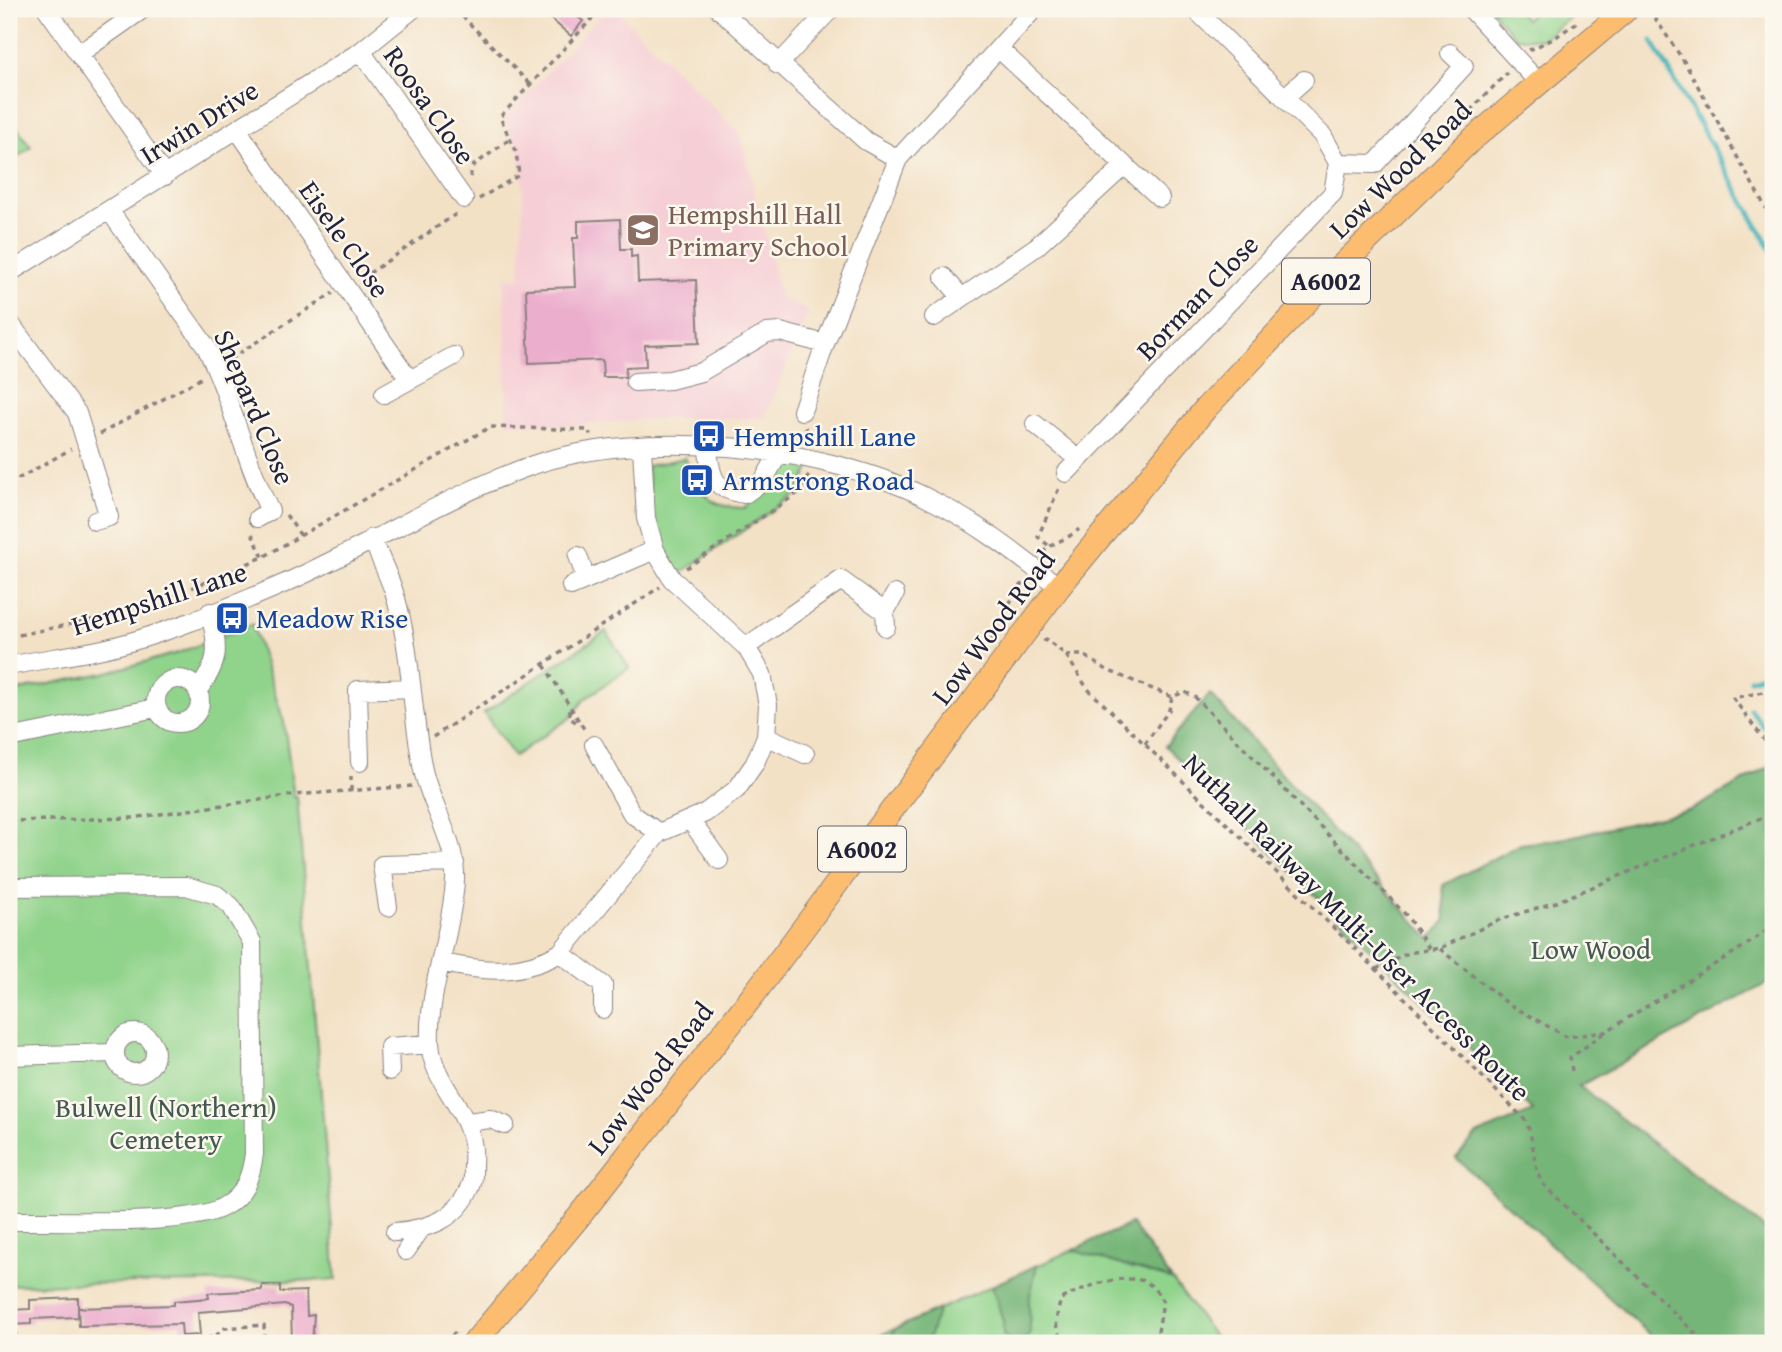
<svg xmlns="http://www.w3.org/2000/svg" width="1782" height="1352" viewBox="0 0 1782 1352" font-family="'Gentium Book Plus',serif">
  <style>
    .built { fill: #f6cfd6 }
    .green { fill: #90d38b; stroke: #597a63; stroke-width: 2 }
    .forest { fill: #74b577; stroke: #4b6c59; stroke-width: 2 }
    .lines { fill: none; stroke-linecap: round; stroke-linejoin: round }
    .stream { stroke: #43b3ba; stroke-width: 5 }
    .building { fill: #ecaecd }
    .minor-casing { stroke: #8a8280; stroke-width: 20 }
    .major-casing { stroke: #8a8280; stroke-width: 25 }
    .path { stroke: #8a8280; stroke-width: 3.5; stroke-dasharray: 5 5; stroke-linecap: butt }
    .minor { stroke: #fff; stroke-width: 18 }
    .major { stroke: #fcbd6f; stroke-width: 23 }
    .labels { text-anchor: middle; stroke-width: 5; stroke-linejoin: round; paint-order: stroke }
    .shield { fill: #fbf7ec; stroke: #636270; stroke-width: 2 }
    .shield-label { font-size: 26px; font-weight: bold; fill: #22223b }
    .street-label { font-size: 28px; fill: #22223b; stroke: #fbf7ec }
    .education-label { font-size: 28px; fill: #785e54; stroke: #fbf7ec; text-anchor: start }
    .transit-label { font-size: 28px; fill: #164399; stroke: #fbf7ec; text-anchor: start }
    .park-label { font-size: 28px; fill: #435753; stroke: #fbf7ec }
  </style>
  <rect width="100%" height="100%" fill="#fbf7ec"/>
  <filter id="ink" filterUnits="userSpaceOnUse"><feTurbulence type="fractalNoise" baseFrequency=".0143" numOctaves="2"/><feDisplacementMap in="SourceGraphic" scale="14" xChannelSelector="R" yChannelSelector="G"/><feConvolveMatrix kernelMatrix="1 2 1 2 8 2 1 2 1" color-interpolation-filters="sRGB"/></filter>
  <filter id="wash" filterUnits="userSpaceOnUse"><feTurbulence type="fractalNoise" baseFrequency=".00686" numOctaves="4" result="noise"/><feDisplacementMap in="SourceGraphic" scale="28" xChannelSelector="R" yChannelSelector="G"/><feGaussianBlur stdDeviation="1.57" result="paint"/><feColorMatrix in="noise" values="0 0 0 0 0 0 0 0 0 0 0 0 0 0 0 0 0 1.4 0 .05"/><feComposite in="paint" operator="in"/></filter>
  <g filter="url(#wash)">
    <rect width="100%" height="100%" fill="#f3e1c6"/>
    <path class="built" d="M606 9H615L740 134 781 298 808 311 765 418H664L576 425 507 423 504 278H520L523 181 519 150 505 118Z"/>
    <path class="green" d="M1490 9H1517L1525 19 1538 9H1581L1542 39 1516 38Z
      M9 116 31 147 9 163Z
      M685 458C701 490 705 508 745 508 762 493 775 481 781 458L814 460 798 493 672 579 655 550 647 466Z
      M252 624 284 722 294 797 297 796 336 1280 9 1285V692L104 673 178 653Z
      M606 631 629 668 585 699 570 718 514 756 484 713Z
      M1131 1224 1219 1343H863Z"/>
    <path class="forest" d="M1210 694 1430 939 1445 921 1443 885 1521 844 1560 839 1691 810 1773 765V980L1579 1086 1773 1235V1343H1659L1456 1158 1476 1135 1533 1111 1165 746Z
      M1131 1224 1172 1280 1072 1250Z
      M1037 1265 1029 1301 1030 1334 1023 1341 1012 1342 1003 1335V1321L992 1286Z
      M939 1309 927 1343H888L895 1329Z"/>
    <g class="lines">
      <path class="stream" d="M1652 41 1773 253
        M1750 679 1773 672
        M1750 709 1773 739"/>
    </g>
    <g id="blocks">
      <path class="building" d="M539 9H568L583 21 571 36Z
        M620 219 621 249H631V257L637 256 638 282 696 280 699 343 645 345 646 366 626 367 625 377H603L602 360 529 363 526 289 575 287 573 238H578V221Z
        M262 1285H280V1292L306 1291 307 1316 314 1315 312 1343H292L291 1307 285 1305 198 1312 200 1335 182 1336 181 1324 79 1326 78 1308 174 1305V1301L209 1298 208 1293 262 1290Z
        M78 1298V1317L31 1319V1324L9 1325V1310L30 1309V1300Z"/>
    </g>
  </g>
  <g filter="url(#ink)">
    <use href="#blocks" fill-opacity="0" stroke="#8a8280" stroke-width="2"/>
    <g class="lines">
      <g class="minor-casing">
        <path id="minor" d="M47 9 165 176
          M719 9 866 141 898 159
          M1471 9 1538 82
          M999 49 1160 198
          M361 51 464 199
          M79 54 143 9
          M778 65 831 9
          M1285 97 1304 80
          M237 129 409 379
          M1338 163 1375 164 1464 66 1450 53
          M109 210 205 345C232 398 243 457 270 511L258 518
          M9 273 361 51 413 9
          M944 277 961 297
          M934 317 1036 247 1124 166
          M9 322 77 413 109 517 95 521
          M635 382 670 380 701 372 767 333 780 332 825 344
          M384 394 454 356
          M802 411 825 344 898 159 1034 9
          M1035 424 1078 459
          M707 445C712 477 710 489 745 494L763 481 779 453
          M1066 473 1333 193 1338 163 1323 136 1195 9
          M372 538C379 556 388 574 394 592 412 650 411 711 423 770 431 806 457 843 455 881 452 934 427 991 430 1043 433 1089 478 1112 473 1165 473 1171 474 1180 471 1186 457 1220 429 1229 395 1232
          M578 556 586 579
          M571 586 655 550
          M886 627 885 612 895 594
          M746 647 841 580 885 612
          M9 666C38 660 69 656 98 650 155 638 220 611 274 588 361 551 441 498 530 466 644 426 826 445 933 501 979 524 1019 556 1059 587
          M156 701a22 22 0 1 1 44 0a22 22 0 1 1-44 0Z
          M198 690C221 660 218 649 210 612
          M766 736 805 754
          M9 738 156 708
          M594 745 632 814 659 833
          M360 762 358 690 411 688
          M690 820 719 860
          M9 887 186 886 217 895 231 906 252 942 254 1154C251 1177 244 1196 223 1207 189 1227 55 1220 9 1221
          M388 907 382 865 455 863
          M560 953 603 985V1009
          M443 963C486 972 521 975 560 953L659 833 705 813 737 789 755 763 766 736 768 705 762 674 746 647 672 579 655 550 646 518 642 448
          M115 1053a20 20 0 1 1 40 0a20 20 0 1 1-40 0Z
          M9 1056 115 1053
          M390 1071 389 1047 430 1044
          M468 1122 490 1119 505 1125
          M406 1251 420 1230"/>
      </g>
      <g class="major-casing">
        <path id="major" d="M474 1343 582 1213 754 994 1059 587 1206 408 1332 275 1468 143 1627 9"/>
      </g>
      <path class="path" d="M455 9 531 85
        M1649 9 1685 63 1773 221
        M1529 50 1553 39 1579 21
        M1456 125 1507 73
        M470 177 473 166 510 139
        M479 199 519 175 516 152 500 117 601 9
        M361 279 456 214
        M230 359 333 293
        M806 427 810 444
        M100 434 203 377
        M9 484 71 449
        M286 515 301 536
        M252 534 263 557
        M1048 545 1038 537 1059 488
        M1043 553C1051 542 1068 540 1079 529
        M686 568 798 493 809 475
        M9 637 96 619 173 596 263 557 490 427 589 430 590 435
        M992 640 1003 613 1025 580
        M1044 642 1046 639 1066 655 1087 688 1376 969 1526 1121C1535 1142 1532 1163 1542 1183L1705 1343
        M1066 655H1083L1107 670 1172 697 1184 692 1194 696 1406 915 1430 950
        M544 665 586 732
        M1773 690 1733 698 1773 752
        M570 710V718L580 725
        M433 737 660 587
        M1145 744 1169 710 1172 697
        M351 791V775
        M9 821 132 818 294 795 412 786
        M1440 949 1507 1003 1567 1037 1605 1032 1751 942 1773 925
        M1376 969 1408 953 1440 948 1499 920 1556 902 1773 813
        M1572 1071 1570 1058 1604 1033
        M13 1332 27 1343
        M167 1343 214 1337 225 1328 264 1325 265 1343
        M445 1343 458 1329
        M1041 1343 1060 1337
        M1069 1343C1051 1332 1056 1318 1061 1299 1082 1288 1115 1275 1140 1280 1151 1282 1158 1293 1163 1302L1156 1343"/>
      <use href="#minor" class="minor"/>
      <use href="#major" class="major"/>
    </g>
  </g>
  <defs>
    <g id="school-square" transform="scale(1.75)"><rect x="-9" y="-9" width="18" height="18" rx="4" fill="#8d6e63" stroke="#fbf7ec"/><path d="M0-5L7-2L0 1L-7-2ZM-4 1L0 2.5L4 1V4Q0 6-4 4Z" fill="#fff"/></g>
    <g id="bus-square" transform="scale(1.75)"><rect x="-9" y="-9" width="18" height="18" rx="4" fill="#1a4fb4" stroke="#fbf7ec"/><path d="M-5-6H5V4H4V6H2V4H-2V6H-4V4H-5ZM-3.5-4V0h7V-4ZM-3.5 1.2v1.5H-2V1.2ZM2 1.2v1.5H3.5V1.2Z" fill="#fff"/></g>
  </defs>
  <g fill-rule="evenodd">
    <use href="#school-square" x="643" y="230"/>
    <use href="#bus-square" x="709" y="436"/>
    <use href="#bus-square" x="697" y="480"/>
    <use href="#bus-square" x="232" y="618"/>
  </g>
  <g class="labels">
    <g class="shield">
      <rect x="1282" y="258.5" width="88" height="45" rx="5"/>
      <rect x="818" y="826.5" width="88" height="45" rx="5"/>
    </g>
    <g class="shield-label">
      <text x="1326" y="290">A6002</text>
      <text x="862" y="858">A6002</text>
    </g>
    <g class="street-label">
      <text transform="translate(430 105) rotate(55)" y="10">Roosa Close</text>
      <text transform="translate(199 122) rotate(-32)" y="10">Irwin Drive</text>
      <text transform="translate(1400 169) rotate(-44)" y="10">Low Wood Road</text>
      <text transform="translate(345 239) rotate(55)" y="10">Eisele Close</text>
      <text transform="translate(1197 297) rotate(-46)" y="10">Borman Close</text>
      <text transform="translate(255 407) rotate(67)" y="10">Shepard Close</text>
      <text transform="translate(159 598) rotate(-18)" y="10">Hempshill Lane</text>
      <text transform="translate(993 627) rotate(-53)" y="10">Low Wood Road</text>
      <text transform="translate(1357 927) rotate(45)" y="10">Nuthall Railway Multi-User Access Route</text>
      <text transform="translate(650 1078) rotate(-52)" y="10">Low Wood Road</text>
    </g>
    <g class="education-label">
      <text x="668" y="224">Hempshill Hall<tspan x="668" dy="32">Primary School</tspan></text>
    </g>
    <g class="transit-label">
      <text x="734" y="446">Hempshill Lane</text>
      <text x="722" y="490">Armstrong Road</text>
      <text x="256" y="628">Meadow Rise</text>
    </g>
    <g class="park-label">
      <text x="1591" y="959">Low Wood</text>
      <text x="166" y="1117">Bulwell (Northern)<tspan x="166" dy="32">Cemetery</tspan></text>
    </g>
  </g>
  <rect width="1782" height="1352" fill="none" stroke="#fbf7ec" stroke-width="35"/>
</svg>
